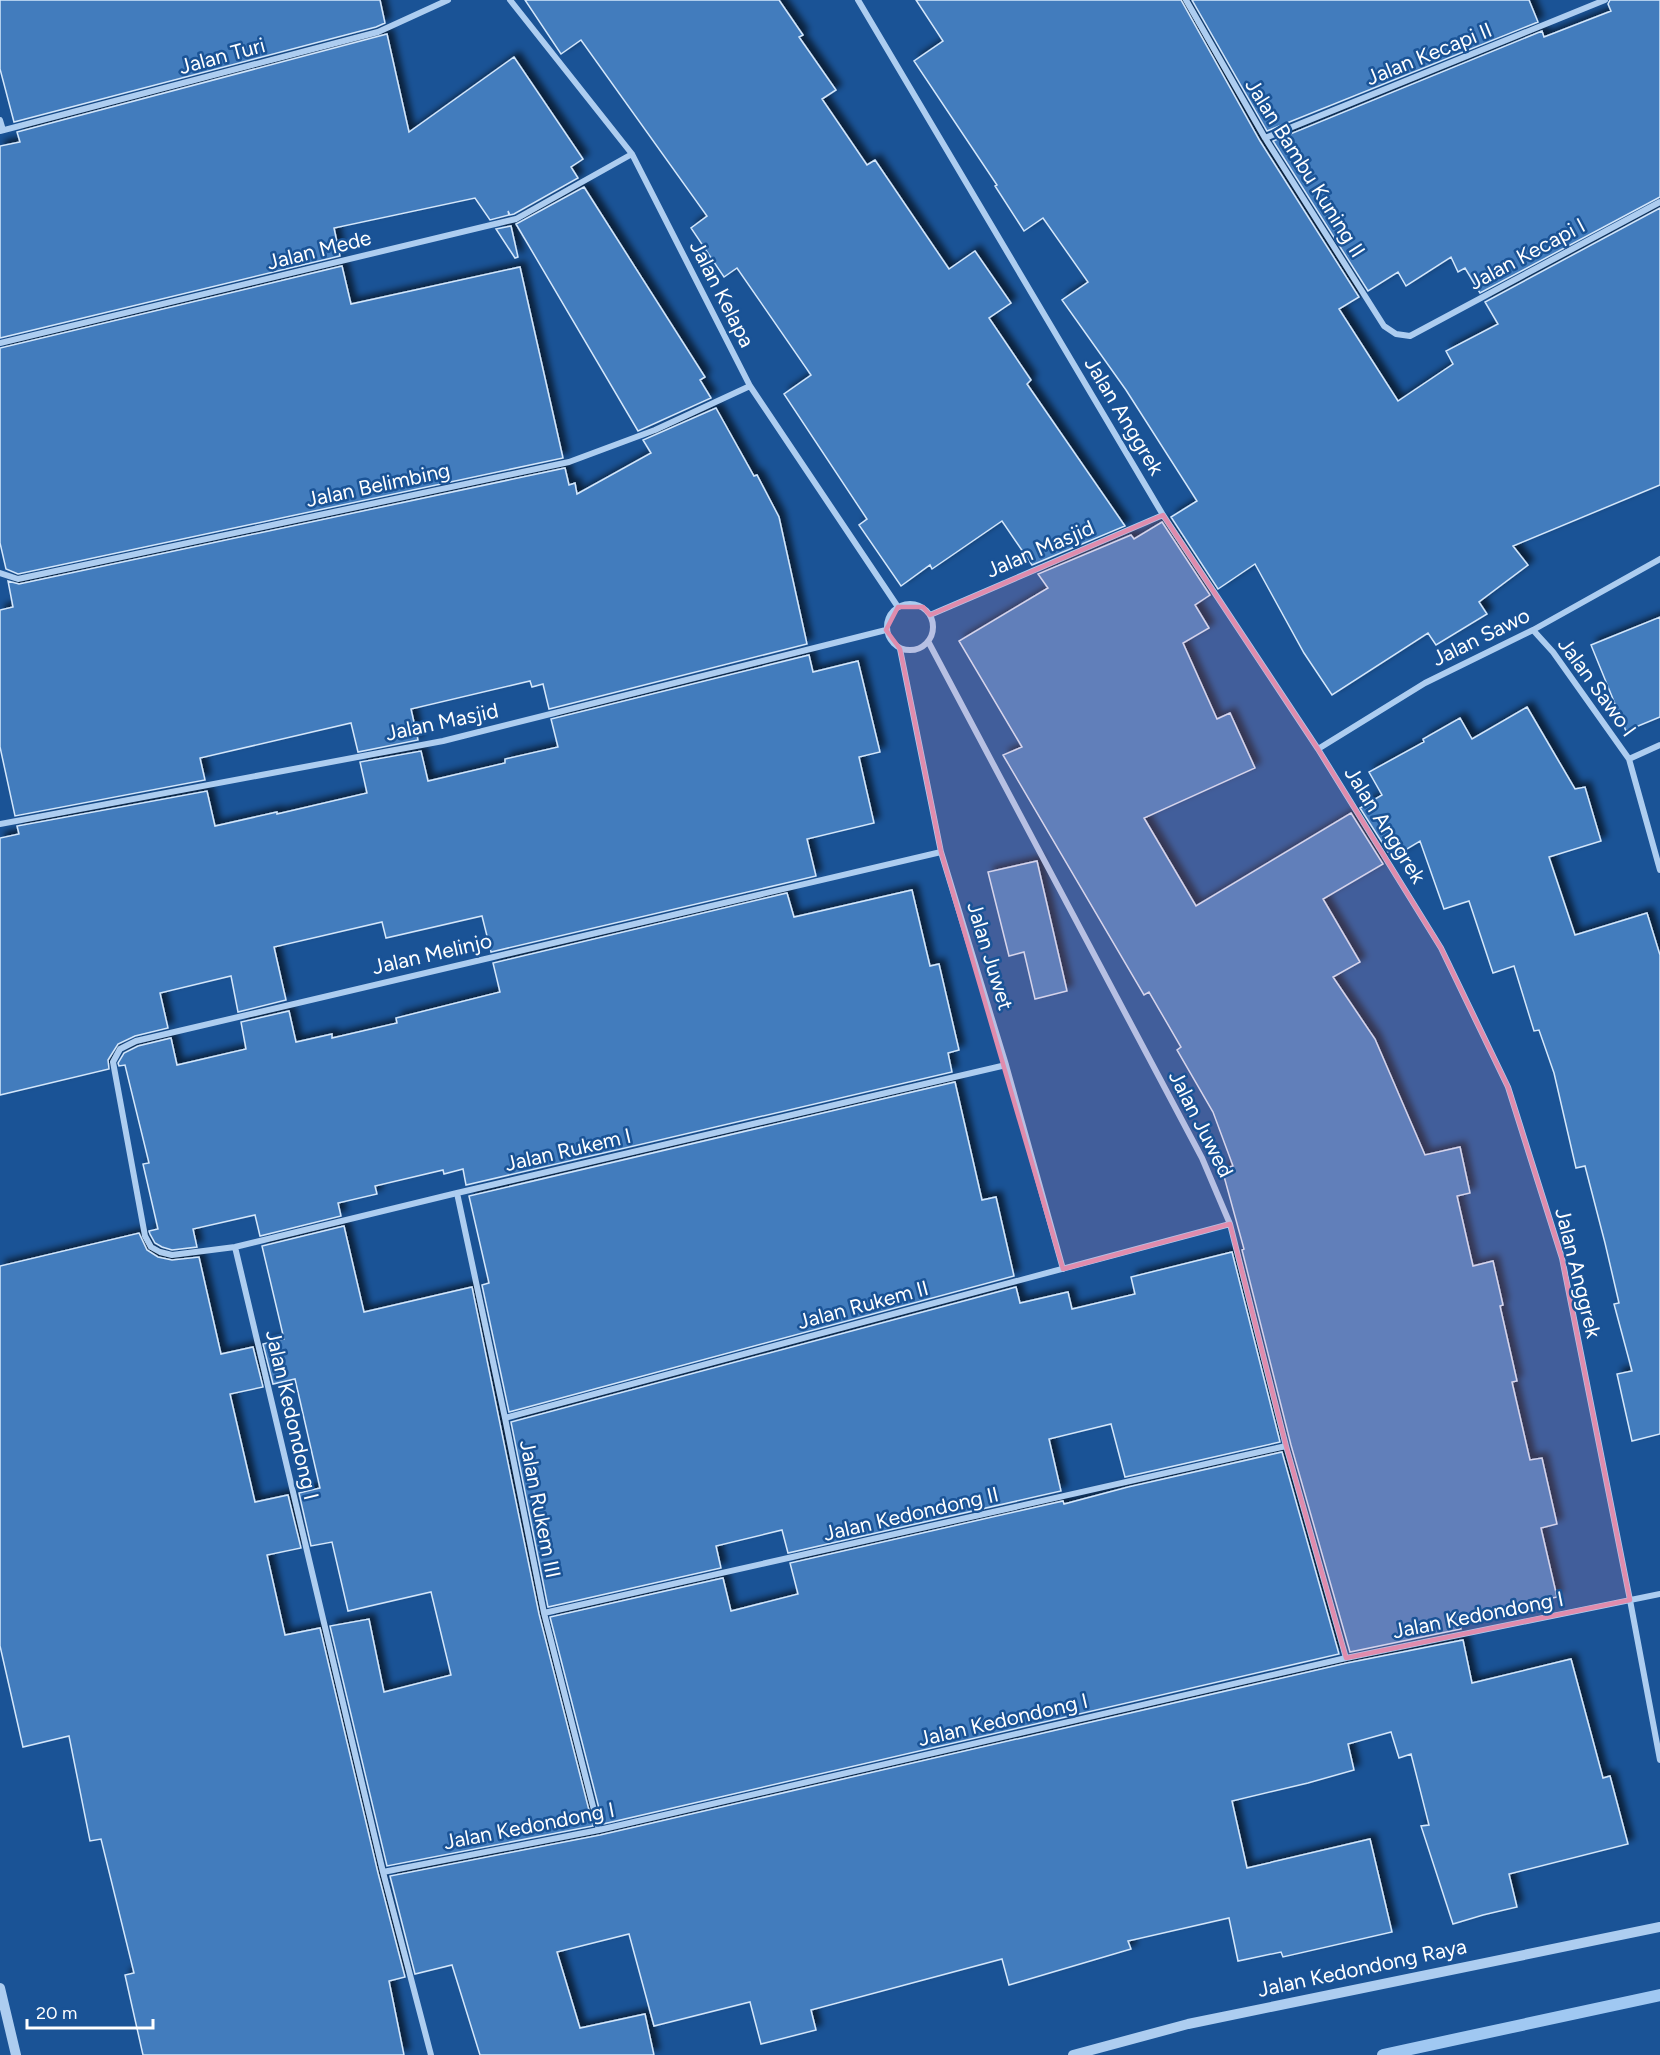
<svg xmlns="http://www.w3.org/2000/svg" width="1660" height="2055" viewBox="0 0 1660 2055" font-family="Figtree,sans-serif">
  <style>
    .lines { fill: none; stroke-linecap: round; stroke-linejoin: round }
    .stream { stroke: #a0c8f2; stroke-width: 12 }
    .building { fill: #437cbd; stroke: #d4e7fb; stroke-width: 1.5; filter: url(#shadow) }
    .minor { stroke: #adcdf0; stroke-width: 6 }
    .tertiary { stroke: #adcdf0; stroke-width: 10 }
    .marked { fill: #e08cad; fill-opacity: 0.2; stroke: #e08cad; stroke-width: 4.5; stroke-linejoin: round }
    .labels { text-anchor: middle; stroke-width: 5; stroke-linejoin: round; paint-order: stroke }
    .street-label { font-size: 21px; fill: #fff; stroke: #1a5396 }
  </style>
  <defs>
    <filter id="shadow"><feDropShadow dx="5.5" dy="-5.5" stdDeviation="3" flood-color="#0009"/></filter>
  </defs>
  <rect width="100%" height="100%" fill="#1a5396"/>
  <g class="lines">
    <path class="stream" d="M1383 2055 1660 1995"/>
  </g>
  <path class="building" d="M0 0H380L385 23 376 27 14 122 0 69Z
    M525 0H779L803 35 799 37 836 90 822 99 867 165 875 160 949 269 975 251 1011 303 989 318 1031 380 1027 384 1125 526 1032 565 1002 521 932 569 930 565 901 586 859 525 867 519 784 394 811 375 737 268 724 277 691 228 707 216 581 40 561 54Z
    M916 0H1181L1260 141 1359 297 1339 309 1398 401 1453 364 1446 351 1498 324 1485 302 1660 208V485L1513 546 1528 565 1479 602 1487 614 1436 645 1428 633 1332 695 1304 653 1255 564 1218 589 1171 517 1197 501 1126 390 1062 300 1088 282 1043 218 1024 231 995 186 997 185 914 61 943 41Z
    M1192 0H1529L1538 22 1267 131Z
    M1610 0H1660V197L1480 293 1465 268 1458 272 1451 257 1406 286 1398 272 1368 291 1273 141 1542 31 1544 37 1611 11 1608 4Z
    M387 34 409 132 514 57 583 159 571 167 578 178 514 214 510 215 508 211 509 215 490 220 475 198 334 228 340 256 0 338V146L20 142 17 132Z
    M584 187 705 377 700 380 711 398 638 431 516 224Z
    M511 226 518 257 515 258 496 229Z
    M342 266 351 304 520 267 563 458 18 574 6 569 0 543V348Z
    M716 408 754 476 757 475 779 517 807 644 549 709 543 684 532 687 530 681 411 709 418 740 358 752 351 723 200 758 205 780 15 816 0 747V610L13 607 8 581 19 584 565 468 569 485 575 483 577 494 651 453 643 440Z
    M1162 522 1210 595 1195 605 1209 628 1183 643 1217 719 1230 713 1255 768 1144 818 1196 906 1351 813 1383 864 1323 899 1360 962 1333 977 1375 1039 1425 1155 1460 1147 1470 1193 1457 1196 1473 1266 1493 1261 1503 1305 1500 1306 1517 1381 1512 1382 1530 1460 1542 1458 1557 1524 1541 1528 1557 1597 1458 1619 1461 1629 1350 1652 1291 1445 1242 1250 1244 1249 1222 1169 1233 1166 1213 1112 1177 1050 1181 1047 1149 992 1144 995 1003 755 1022 747 959 641 1048 588 1038 574 1131 535 1134 539Z
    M1660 617V717L1626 731 1591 645Z
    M809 655 813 672 858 661 880 752 859 757 874 823 807 839 816 876 491 952 482 916 386 938 382 922 274 947 286 1000 238 1012 231 976 160 993 168 1028 135 1036 118 1044 108 1060 109 1069 0 1095V838L19 834 17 826 207 791 215 826 277 812V814L367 793 360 762 421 751 428 781 505 763V759L558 747 551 719Z
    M1527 707 1575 789 1585 787 1601 841 1549 857 1575 935 1647 913 1660 955V1434L1632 1441 1617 1374 1632 1371 1614 1304 1619 1303 1605 1243 1585 1166 1576 1168 1554 1073 1539 1030 1534 1031 1514 966 1493 973 1469 901 1444 909 1420 841 1392 858 1360 808 1382 795 1369 772 1424 742 1423 739 1460 718 1472 739Z
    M1037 861 1067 991 1035 999 1024 952 1009 956 988 872Z
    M912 890 930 966 939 964 959 1050 948 1053 952 1072 466 1185 463 1169 444 1174 443 1170 375 1186 377 1194 338 1203 341 1216 260 1236 255 1215 193 1229 197 1247 172 1250 162 1247 155 1243 150 1234 149 1231 158 1229 143 1164 149 1163 125 1065 119 1066 118 1063 124 1053 138 1046 171 1038 177 1065 246 1049 241 1022 289 1011 296 1042 332 1034V1038L397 1023 396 1018 500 992 493 963 787 893 794 917Z
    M955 1082 982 1200 996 1197 1014 1276 509 1412 482 1285 489 1283 469 1196Z
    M344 1226 364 1312 472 1287 539 1614 593 1826 387 1866 330 1626 369 1619 384 1692 451 1675 431 1592 348 1611 332 1542 311 1546 299 1493 320 1488 295 1379 273 1384 263 1344 284 1339 262 1246Z
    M139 1233 147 1250 158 1257 172 1260 199 1257 221 1354 253 1347 263 1387 230 1394 255 1502 288 1495 301 1548 267 1555 285 1635 320 1628 378 1873 405 1977 389 1981 404 2055H143L125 1975 134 1973 101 1839 90 1841 69 1736 23 1747 0 1646V1266Z
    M1232 1252 1280 1442 1125 1477 1111 1424 1049 1439 1061 1491 788 1553 782 1530 716 1546 721 1568 548 1607 511 1422 1016 1287 1020 1303 1068 1292 1072 1309 1135 1294 1131 1277Z
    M1282 1452 1339 1654 603 1824 550 1617 723 1578 731 1611 798 1594 790 1563 1063 1501 1064 1504 1128 1487Z
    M1463 1640 1472 1683 1571 1659 1603 1778 1610 1776 1628 1844 1509 1874 1517 1907 1483 1915 1453 1924 1421 1826 1429 1825 1411 1754 1399 1758 1391 1732 1348 1744 1354 1770 1308 1783 1232 1801 1247 1868 1370 1839 1392 1932 1283 1957 1281 1952 1238 1961 1229 1918 1128 1941 1131 1949 1009 1985 1002 1959 811 2010 816 2030 761 2044 750 2002 654 2026 629 1934 557 1952 580 2028 645 2014 654 2055H480L452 1965 415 1974 390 1876 600 1835 1347 1663Z"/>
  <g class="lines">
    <path class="minor" d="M510 0 632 154 750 386 898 607
      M858 0 1163 515 1318 749 1441 948 1508 1087 1562 1258 1630 1600 1660 1760
      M1186 0 1265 138 1384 326 1396 334 1410 336 1660 202
      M0 120 3 130
      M0 131 378 32 448 0
      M1265 138 1605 0
      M0 343 516 219 632 154
      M0 573 18 579 569 462 655 430 750 386
      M887 627a23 23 0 1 1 46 0a23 23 0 1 1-46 0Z
      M930 615 1163 515
      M1533 630 1553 652 1629 759 1660 870
      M929 643 1202 1158 1230 1224 1286 1446 1346 1658
      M900 649 941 852 1006 1065 1063 1269
      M1318 749 1425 683 1533 630 1660 559
      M1629 759 1660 745
      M0 824 443 741 886 630
      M941 852 136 1041 120 1049 113 1062 145 1236 151 1247 160 1252 172 1255 235 1247 457 1193 1006 1065
      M457 1193 505 1418 544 1613 599 1830
      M235 1247 383 1872 431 2055
      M505 1418 1230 1224
      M544 1613 1286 1446
      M383 1872 599 1830 1346 1658 1660 1594"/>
    <path class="tertiary" d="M0 1988 16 2055
      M1073 2055 1188 2024 1660 1927"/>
  </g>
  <path class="marked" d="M1163 515 1318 749 1441 948 1508 1087 1562 1258 1630 1600 1346 1658 1286 1446 1230 1224 1063 1269 941 852 900 649 886 630 898 607H923L930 615Z"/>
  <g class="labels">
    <g class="street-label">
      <text transform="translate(1429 54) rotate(-22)" y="7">Jalan Kecapi II</text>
      <text transform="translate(222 56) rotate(-15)" y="7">Jalan Turi</text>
      <text transform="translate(1305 168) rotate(58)" y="7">Jalan Bambu Kuning II</text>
      <text transform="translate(319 250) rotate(-14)" y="7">Jalan Mede</text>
      <text transform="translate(1527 254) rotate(-28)" y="7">Jalan Kecapi I</text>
      <text transform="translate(722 294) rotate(63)" y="7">Jalan Kelapa</text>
      <text transform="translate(1124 416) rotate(59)" y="7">Jalan Anggrek</text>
      <text transform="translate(378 485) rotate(-12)" y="7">Jalan Belimbing</text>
      <text transform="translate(1040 549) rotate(-23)" y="7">Jalan Masjid</text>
      <text transform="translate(1481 637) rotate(-26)" y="7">Jalan Sawo</text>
      <text transform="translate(1597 687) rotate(54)" y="7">Jalan Sawo I</text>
      <text transform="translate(442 722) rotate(-12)" y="7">Jalan Masjid</text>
      <text transform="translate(1385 825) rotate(58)" y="7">Jalan Anggrek</text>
      <text transform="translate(432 954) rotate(-13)" y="7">Jalan Melinjo</text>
      <text transform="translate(990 956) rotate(73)" y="7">Jalan Juwet</text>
      <text transform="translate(1201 1124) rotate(63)" y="7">Jalan Juwed</text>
      <text transform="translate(568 1150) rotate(-13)" y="7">Jalan Rukem I</text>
      <text transform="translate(1578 1273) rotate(76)" y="7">Jalan Anggrek</text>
      <text transform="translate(863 1305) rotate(-15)" y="7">Jalan Rukem II</text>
      <text transform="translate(292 1415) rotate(77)" y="7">Jalan Kedondong I</text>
      <text transform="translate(540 1509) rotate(79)" y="7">Jalan Rukem III</text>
      <text transform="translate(911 1514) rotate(-13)" y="7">Jalan Kedondong II</text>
      <text transform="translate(1478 1615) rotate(-11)" y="7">Jalan Kedondong I</text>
      <text transform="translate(1003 1720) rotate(-13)" y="7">Jalan Kedondong I</text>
      <text transform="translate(529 1826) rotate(-11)" y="7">Jalan Kedondong I</text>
      <text transform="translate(1362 1968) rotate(-12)" y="7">Jalan Kedondong Raya</text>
    </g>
  </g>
  <path d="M27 2019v9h126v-9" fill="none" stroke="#ffffff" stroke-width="3"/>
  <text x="36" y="2019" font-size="18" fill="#ffffff" stroke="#1a5396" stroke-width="4.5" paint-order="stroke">20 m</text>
</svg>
